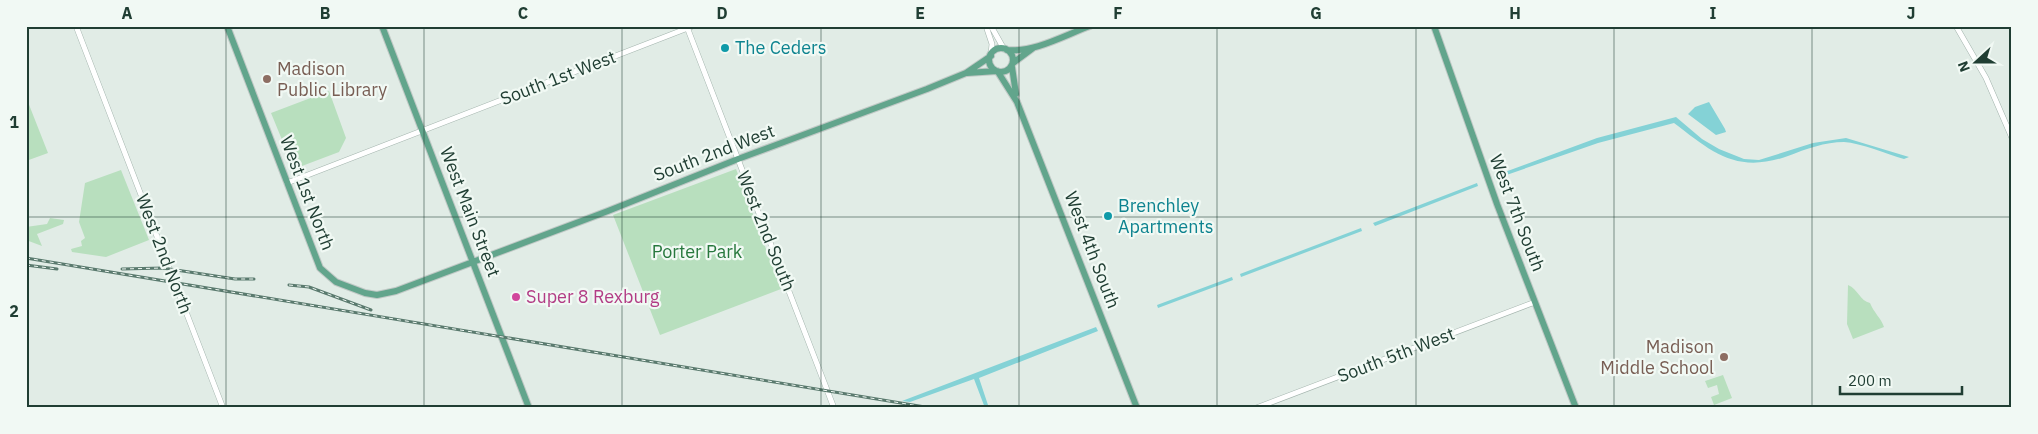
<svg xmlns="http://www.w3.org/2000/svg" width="2038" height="434" viewBox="0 0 2038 434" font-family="'IBM Plex Sans',sans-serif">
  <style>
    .green { fill: #b8dfbe }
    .water { fill: #84d2d6 }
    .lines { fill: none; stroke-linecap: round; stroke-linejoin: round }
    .minor-casing { stroke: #a3b4ad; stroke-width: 6 }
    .major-casing { stroke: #c1c9c6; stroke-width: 8 }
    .minor { stroke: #fff; stroke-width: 5 }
    .major { stroke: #62a58c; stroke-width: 6 }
    .rail-casing { stroke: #5a7a6e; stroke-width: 3 }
    .rail { stroke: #f1f9f4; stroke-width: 1; stroke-dasharray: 4; stroke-linecap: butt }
    .grid { fill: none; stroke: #203e33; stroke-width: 1; stroke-opacity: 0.55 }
    .culture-dot { fill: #0f9aa8; stroke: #f1f9f4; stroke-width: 2 }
    .education-dot { fill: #8d6e63; stroke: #f1f9f4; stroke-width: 2 }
    .hotel-dot { fill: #d1479c; stroke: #f1f9f4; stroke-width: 2 }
    .labels { text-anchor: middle; stroke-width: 4.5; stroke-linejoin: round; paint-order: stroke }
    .culture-label { font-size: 18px; fill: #0d838f; stroke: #f1f9f4; text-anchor: start }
    .education-label { font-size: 18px; fill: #785e54; stroke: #f1f9f4; text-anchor: start }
    .street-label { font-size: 18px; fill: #203e33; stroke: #f1f9f4 }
    .park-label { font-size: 18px; fill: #27783d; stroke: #f1f9f4 }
    .hotel-label { font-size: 18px; fill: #b23c85; stroke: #f1f9f4; text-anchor: start }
    .neatline { fill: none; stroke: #203e33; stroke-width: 2 }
    .grid-label { font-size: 16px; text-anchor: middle; font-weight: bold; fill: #203e33 }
  </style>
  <rect width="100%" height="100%" fill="#e1ece6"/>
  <path class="green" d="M329 91 346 138 339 152 294 169 271 113Z
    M26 97 48 153 26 161Z
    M736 169 781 289 660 335 613 215Z
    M121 170 149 240 106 257 72 252 71 249 82 246 81 241 85 238 79 222 85 183Z
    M50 218 64 220 63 224 37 234 42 246 26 240V227L47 224Z
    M1848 285C1858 289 1860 301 1870 303 1874 313 1881 318 1884 327L1853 339 1847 324Z
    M1723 375 1732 398 1714 405 1711 397 1719 394 1717 385 1708 388 1705 381Z"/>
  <path class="water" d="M1709 102 1725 129 1726 132 1716 135 1688 114 1695 107Z
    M1676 117 1702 139 1719 149 1744 159 1759 160 1813 143 1846 138 1909 157 1904 159C1887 154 1861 143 1844 142 1825 142 1806 149 1788 156 1737 174 1713 153 1674 123L1598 143 1495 179 1494 176 1597 138Z
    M1477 183 1478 186 1375 226 1373 223Z
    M1361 228 1362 231 1241 277 1240 274Z
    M1232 277 1233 280 1158 308 1157 305Z
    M1096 327 1098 331 979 378 989 408H985L974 379 910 402 902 401Z"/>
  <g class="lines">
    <g class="minor-casing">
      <path id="minor" d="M76 26 223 408
        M986 26 992 44 991 54
        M991 26 1004 49
        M1956 26 1986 78 2012 138
        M687 27 834 408
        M287 183 693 26
        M1256 408 1535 302"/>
    </g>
    <g class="major-casing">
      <path id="major" d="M227 26 320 268 336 282 365 293 377 295 396 291 608 211 738 159 927 89 966 73 991 56
        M382 26 529 408
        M1434 26 1497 204 1576 408
        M989 60a12 12 0 1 1 24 0a12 12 0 1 1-24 0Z
        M1007 50C1034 53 1065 35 1090 26
        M1013 63 1033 48
        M1012 67 1016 94
        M998 72 1017 102 1137 408
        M967 73 997 71"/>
    </g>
    <use href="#minor" class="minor"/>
    <use href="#major" class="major"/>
    <g class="rail-casing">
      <path id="rail" d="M26 258 931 408
        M26 265 57 269
        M122 269 163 268 235 279H254
        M289 285 309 287 371 310"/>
    </g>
    <use href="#rail" class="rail"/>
  </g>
  <path class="grid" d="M226 26V408M424 26V408M622 26V408M821 26V408M1019 26V408M1217 26V408M1416 26V408M1614 26V408M1812 26V408M26 217H2012"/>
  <g class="culture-dot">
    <circle cx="725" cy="48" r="5"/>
    <circle cx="1108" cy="216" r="5"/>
  </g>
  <g class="education-dot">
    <circle cx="267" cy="79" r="5"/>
    <circle cx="1724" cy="357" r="5"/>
  </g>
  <circle class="hotel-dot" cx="516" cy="297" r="5"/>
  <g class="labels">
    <g class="culture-label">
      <text x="735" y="54">The Ceders</text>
      <text x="1118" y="212">Brenchley<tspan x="1118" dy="21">Apartments</tspan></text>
    </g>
    <g class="education-label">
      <text x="277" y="75">Madison<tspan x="277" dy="21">Public Library</tspan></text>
      <text x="1714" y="353" text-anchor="end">Madison<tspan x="1714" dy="21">Middle School</tspan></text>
    </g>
    <g class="street-label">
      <text transform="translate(558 78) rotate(-21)" y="6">South 1st West</text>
      <text transform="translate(714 153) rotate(-21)" y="6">South 2nd West</text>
      <text transform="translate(307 193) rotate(69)" y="6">West 1st North</text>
      <text transform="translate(470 212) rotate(69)" y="6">West Main Street</text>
      <text transform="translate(1517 213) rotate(69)" y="6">West 7th South</text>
      <text transform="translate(766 231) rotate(68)" y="6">West 2nd South</text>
      <text transform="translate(1092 250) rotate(69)" y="6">West 4th South</text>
      <text transform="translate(164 254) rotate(69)" y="6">West 2nd North</text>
      <text transform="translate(1396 355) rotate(-21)" y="6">South 5th West</text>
    </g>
    <g class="park-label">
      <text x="697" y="258">Porter Park</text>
    </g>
    <g class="hotel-label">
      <text x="526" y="303">Super 8 Rexburg</text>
    </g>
  </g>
  <rect width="2038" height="434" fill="none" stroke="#f1f9f4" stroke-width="55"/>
  <g transform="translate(1976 62) rotate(249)" stroke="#f1f9f4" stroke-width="4" paint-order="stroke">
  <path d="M0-4L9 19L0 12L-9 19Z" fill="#203e33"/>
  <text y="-8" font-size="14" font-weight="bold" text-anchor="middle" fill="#203e33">N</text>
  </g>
  <path d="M1840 386v8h122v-8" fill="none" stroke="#203e33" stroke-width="2.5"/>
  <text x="1848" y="386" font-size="15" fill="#203e33" stroke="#f1f9f4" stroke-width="4" paint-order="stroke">200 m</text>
  <rect x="28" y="28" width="1982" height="378" class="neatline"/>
  <g class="grid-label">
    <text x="127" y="19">A</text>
    <text x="325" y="19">B</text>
    <text x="523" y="19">C</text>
    <text x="722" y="19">D</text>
    <text x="920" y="19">E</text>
    <text x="1118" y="19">F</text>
    <text x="1316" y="19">G</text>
    <text x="1515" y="19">H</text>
    <text x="1713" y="19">I</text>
    <text x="1911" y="19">J</text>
    <text x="14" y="128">1</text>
    <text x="14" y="317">2</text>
  </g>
</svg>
